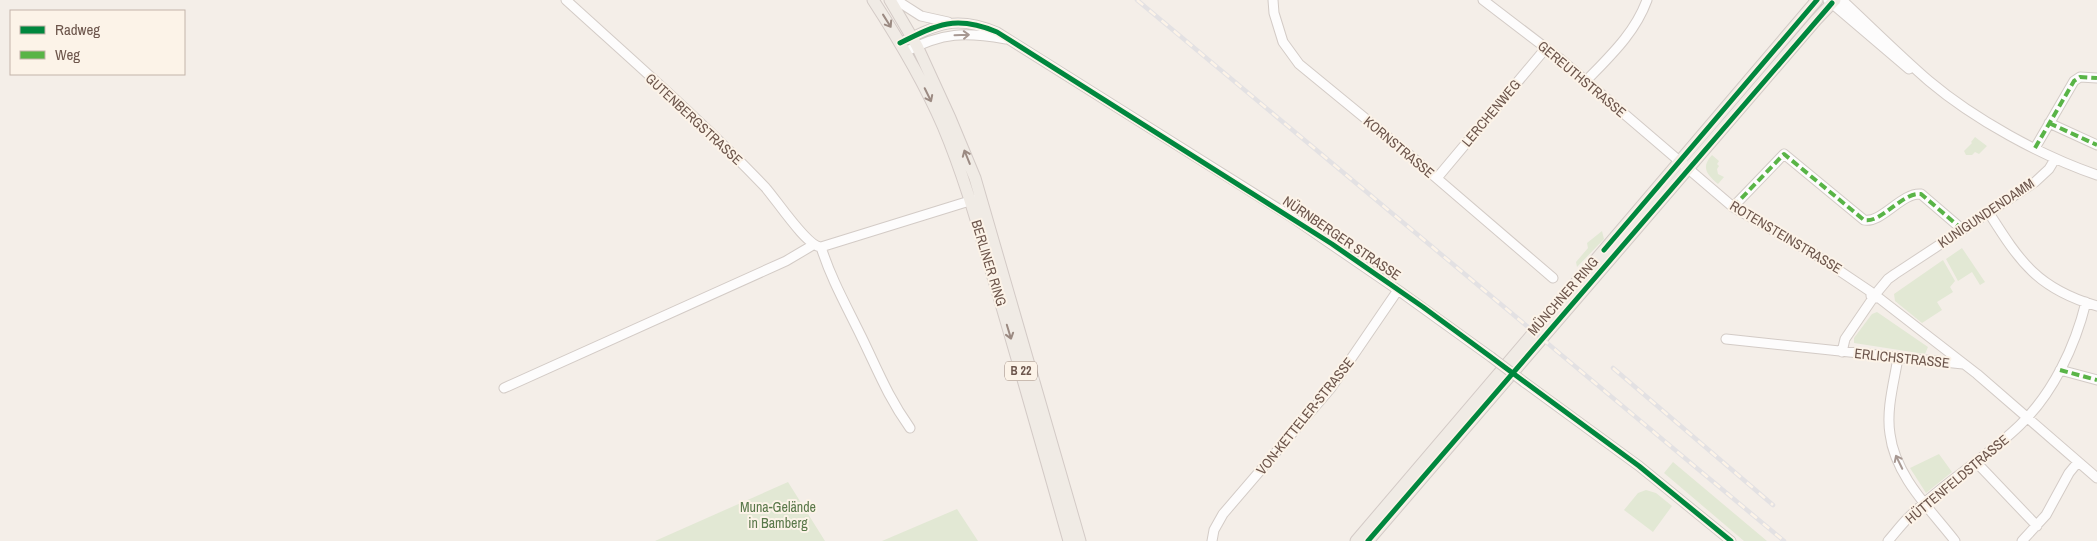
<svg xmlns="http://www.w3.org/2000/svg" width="2097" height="541" viewBox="0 0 2097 541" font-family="'Archivo Narrow',sans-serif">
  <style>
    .green { fill: #e2e8d4 }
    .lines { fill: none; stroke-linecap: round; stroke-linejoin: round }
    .minor-casing { stroke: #d3cbc6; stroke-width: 11 }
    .major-casing { stroke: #d3cac6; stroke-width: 13 }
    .minor { stroke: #fdfcfc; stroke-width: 9 }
    .major { stroke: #f0ebe5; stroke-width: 11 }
    .rail-casing { stroke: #e3e1e3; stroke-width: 4.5 }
    .rail { stroke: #fcf3e8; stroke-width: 2.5; stroke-dasharray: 8; stroke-linecap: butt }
    .minor-bridge-casing { stroke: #d3cbc6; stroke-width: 11; stroke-linecap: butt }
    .minor-bridge { stroke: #fdfcfc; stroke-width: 9 }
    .quiet { stroke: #59b447; stroke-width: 4; stroke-dasharray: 8 4; stroke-linecap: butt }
    .cycleway-casing { stroke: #fcf3e8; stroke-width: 8 }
    .cycleway { stroke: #00873e; stroke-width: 5 }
    .oneway { stroke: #9b8a82 }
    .oneway2 { stroke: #a79892 }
    .labels { text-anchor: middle; stroke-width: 4; stroke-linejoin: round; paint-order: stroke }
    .shield { fill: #fcf3e8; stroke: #98857b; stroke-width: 1 }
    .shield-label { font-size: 12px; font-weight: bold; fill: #6d564c }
    .street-label { font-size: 14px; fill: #6d564c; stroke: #fcf3e8 }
    .park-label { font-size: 14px; fill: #597849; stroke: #fcf3e8 }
  </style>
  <rect width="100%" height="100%" fill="#f4eee8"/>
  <path class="green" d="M1975 137 1987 146 1979 154 1975 152 1972 155H1966L1964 151 1972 143 1971 142Z
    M1712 155 1719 161 1717 164 1719 166 1717 169 1718 174 1724 177 1718 184C1706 174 1701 167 1712 155Z
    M1602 231 1604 239 1577 267 1576 262 1588 248 1587 243Z
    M1962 248 1985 282 1980 285 1972 272 1958 281 1946 259Z
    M1943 260 1955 281 1950 287 1953 292 1937 302 1942 310 1922 323 1895 301 1894 294Z
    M1877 312 1928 347 1925 354 1854 343V338L1872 314Z
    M1939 454 1952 472 1926 493 1910 468Z
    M1673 462 1767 541H1744L1664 473Z
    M788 482 825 541H655Z
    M1646 490 1656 493 1672 506 1653 532 1624 510 1638 493Z
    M957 509 978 541H882Z"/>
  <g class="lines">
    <g class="minor-casing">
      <path id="minor" d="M566 0C633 61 702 121 765 187 776 199 807 247 821 247L976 199
        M896 0 921 16 948 22
        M1273 0 1274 13 1283 42 1299 64 1405 151 1553 278
        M1483 0 1559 58 1733 207 1816 255 1871 292
        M1828 0 1909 69
        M1842 0C1871 27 1899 55 1929 81 1974 119 2041 156 2097 175
        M900 43C938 24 956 15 997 32L1290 216 1398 290 1491 357
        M905 52C943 32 965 32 1006 39
        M1586 81C1610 56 1635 33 1647 0
        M2049 123 2097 145
        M2035 148 2074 81 2080 77 2097 78
        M1437 178 1546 48
        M1733 207 1784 154 1864 220C1881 224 1902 192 1921 194L1963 230
        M1989 213C2020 262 2038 289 2097 306
        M821 247C831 279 847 307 862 338 878 371 888 397 910 428
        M1878 291 1888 279 1895 274 2035 182 2049 169 2055 159
        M1871 292V296L1873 298H1879L1977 374 2097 478
        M1726 339 1963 364
        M1842 352 1845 339 1873 298
        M1898 358C1894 382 1886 410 1890 434 1895 476 1931 510 1955 541
        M2060 370 2097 380
        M1524 382 1639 466 1731 541
        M504 388 786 261 813 245
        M1976 462 2037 526
        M1212 541 1214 530 1223 514 1331 388 1398 290
        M1888 541C1895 533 1901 525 1908 518 1942 484 1985 459 2020 425 2053 393 2075 347 2086 302
        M2022 541 2046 515 2069 473 2078 462"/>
    </g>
    <g class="major-casing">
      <path id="major" d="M873 0C899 40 924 82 943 126 965 178 980 233 996 287 1021 371 1045 456 1069 541
        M890 0 917 46 950 118 975 178 1080 541
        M1356 541 1817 0
        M1368 541 1816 20 1835 0"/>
    </g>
    <use href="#minor" class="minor"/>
    <use href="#major" class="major"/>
    <g class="rail-casing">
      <path id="rail" d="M1137 0 1784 541
        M1613 368 1773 505"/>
    </g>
    <use href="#rail" class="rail"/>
    <g class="minor-bridge-casing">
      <path id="minor-bridge" d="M1491 357 1524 382"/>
    </g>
    <use href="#minor-bridge" class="minor-bridge"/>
    <path class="quiet" d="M2049 123 2097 145
      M2035 148 2074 81 2080 77 2097 78
      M1733 207 1784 154 1864 220C1881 224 1902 192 1921 194L1963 230
      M2060 370 2097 380"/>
    <g class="cycleway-casing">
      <path id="cycleway" d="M900 43C938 24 956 15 997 32L1332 244 1423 307 1639 466 1731 541
        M1604 250 1817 0
        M1368 541 1832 3"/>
    </g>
    <use href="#cycleway" class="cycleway"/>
  </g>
  <defs><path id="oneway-shaft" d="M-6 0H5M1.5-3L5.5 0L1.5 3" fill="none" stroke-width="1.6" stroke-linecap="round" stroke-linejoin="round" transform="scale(1.25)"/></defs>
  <g class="oneway">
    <use href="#oneway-shaft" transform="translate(887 21) rotate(58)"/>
    <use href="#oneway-shaft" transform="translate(928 95) rotate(64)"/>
    <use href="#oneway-shaft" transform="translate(967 157) rotate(-112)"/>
    <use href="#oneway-shaft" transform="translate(1009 332) rotate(73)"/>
  </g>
  <g class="oneway2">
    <use href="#oneway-shaft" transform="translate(962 35) rotate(-2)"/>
    <use href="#oneway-shaft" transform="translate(1899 462) rotate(-116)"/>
  </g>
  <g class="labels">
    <rect class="shield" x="1005" y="361.5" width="32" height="19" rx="4"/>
    <g class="shield-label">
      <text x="1021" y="375">B 22</text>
    </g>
    <g class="street-label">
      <text transform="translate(1582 79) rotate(40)" y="5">GEREUTHSTRASSE</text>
      <text transform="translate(1491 113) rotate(-50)" y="5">LERCHENWEG</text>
      <text transform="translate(694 119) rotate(43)" y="5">GUTENBERGSTRASSE</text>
      <text transform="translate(1399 147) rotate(40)" y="5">KORNSTRASSE</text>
      <text transform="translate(1986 213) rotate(-34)" y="5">KUNIGUNDENDAMM</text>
      <text transform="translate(1786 237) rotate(31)" y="5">ROTENSTEINSTRASSE</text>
      <text transform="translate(1342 238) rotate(34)" y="5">NÜRNBERGER STRASSE</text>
      <text transform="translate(989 263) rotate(73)" y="5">BERLINER RING</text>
      <text transform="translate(1563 296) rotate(-49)" y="5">MÜNCHNER RING</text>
      <text transform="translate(1902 358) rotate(6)" y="5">ERLICHSTRASSE</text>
      <text transform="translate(1305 416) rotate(-51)" y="5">VON-KETTELER-STRASSE</text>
      <text transform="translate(1957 479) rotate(-40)" y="5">HÜTTENFELDSTRASSE</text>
    </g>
    <g class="park-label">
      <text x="778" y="512">Muna-Gelände<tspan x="778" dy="16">in Bamberg</tspan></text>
    </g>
  </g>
  <rect x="10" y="10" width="175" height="65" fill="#fcf3e8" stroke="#c3b4aa"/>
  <rect x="20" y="26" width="25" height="8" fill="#00873e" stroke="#c3b4aa"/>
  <text x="55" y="35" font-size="15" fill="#6d564c">Radweg</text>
  <rect x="20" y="51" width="25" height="8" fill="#59b447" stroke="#c3b4aa"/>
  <text x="55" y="60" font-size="15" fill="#6d564c">Weg</text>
</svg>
